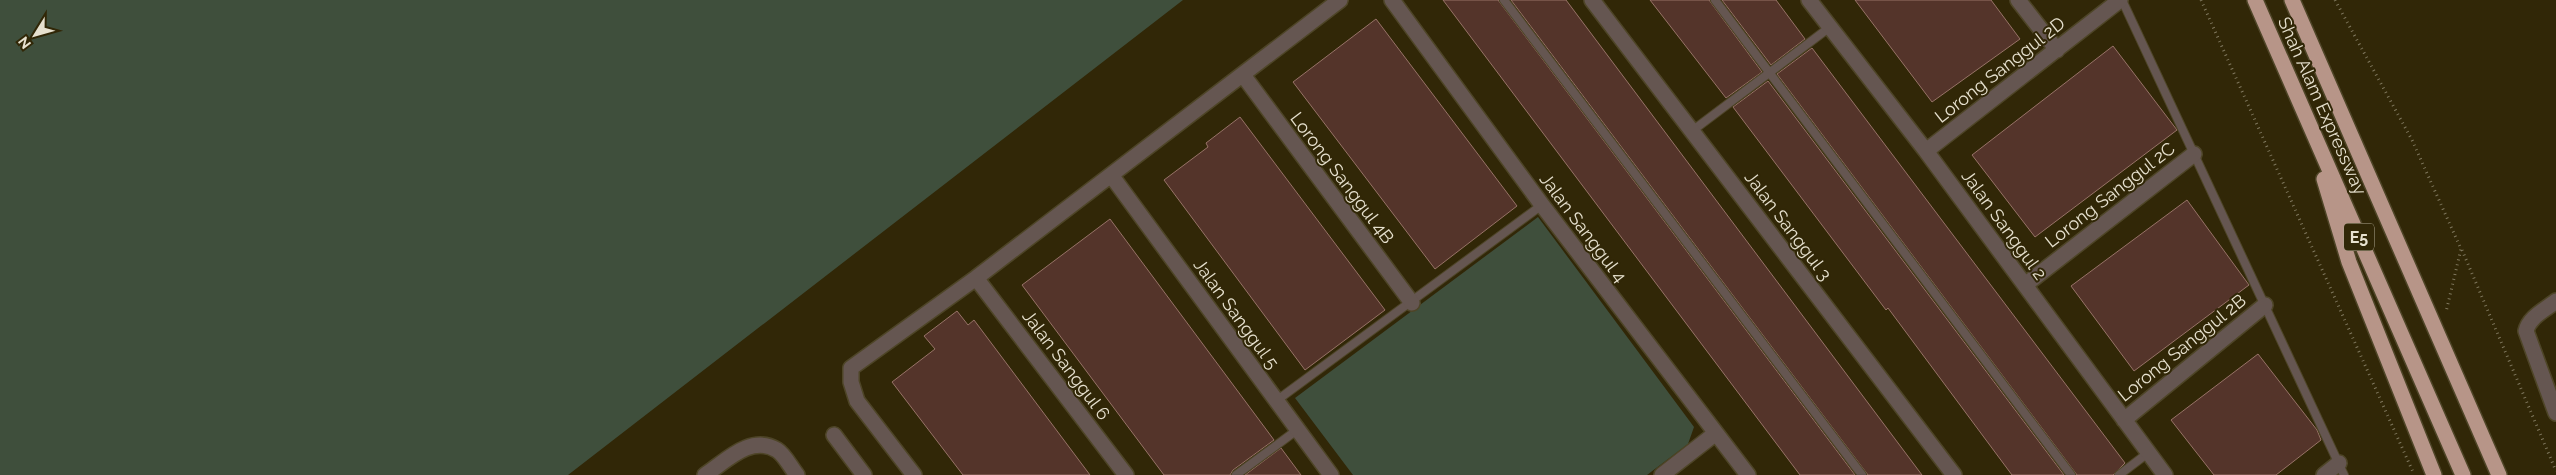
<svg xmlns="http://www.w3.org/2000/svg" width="2556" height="475" viewBox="0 0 2556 475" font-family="Raleway,sans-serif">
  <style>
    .green { fill: #3f4f3c }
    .building { fill: #54342a; stroke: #977367 }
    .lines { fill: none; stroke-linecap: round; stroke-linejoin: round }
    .lane-casing { stroke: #4e4527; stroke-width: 10 }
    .street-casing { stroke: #4e4527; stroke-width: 18 }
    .highway-casing { stroke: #4e4527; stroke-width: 18 }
    .path { stroke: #7f775d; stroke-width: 3; stroke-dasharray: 1 4; stroke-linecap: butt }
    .lane { stroke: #655651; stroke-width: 8 }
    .street { stroke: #655651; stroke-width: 15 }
    .highway { stroke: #b79588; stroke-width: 15 }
    .labels { text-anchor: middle; stroke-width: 4; stroke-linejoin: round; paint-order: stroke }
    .shield { fill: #312707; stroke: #b0a993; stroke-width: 1 }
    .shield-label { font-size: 16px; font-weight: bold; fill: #e7e1cf }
    .street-label { font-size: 18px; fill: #e7e1cf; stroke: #312707 }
  </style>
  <rect width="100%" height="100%" fill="#312707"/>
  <path class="green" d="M0 0H1183L568 475H0Z
    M1538 217 1694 427 1688 444 1647 475H1353L1295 398Z"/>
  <path class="building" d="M1443 0H1498L1855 475H1800Z
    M1511 0H1566L1922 475H1868Z
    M1650 0H1709L1762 72 1726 98Z
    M1722 0H1776L1805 39 1771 65Z
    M1855 0H1991L2020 39 1932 102Z
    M1376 19 1517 206 1435 269 1293 82Z
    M2113 46 2177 130 2035 237 1972 155Z
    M1812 48 2125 463 2113 475H2077L1777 74Z
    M1768 81 2064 475H2012L1888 308 1886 310 1733 107Z
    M1240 117 1385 310 1305 370 1164 180 1208 147 1206 143Z
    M2187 200 2249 285 2134 371 2071 286Z
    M1110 219 1274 440 1233 470 1230 475H1164L1022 285Z
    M957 311 968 325 974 320 1090 475H963L892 382 935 349 924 336Z
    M2258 354 2317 430 2321 440 2276 475H2214L2171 420Z
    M1281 448 1301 475H1245Z"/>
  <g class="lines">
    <g class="lane-casing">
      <path id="lane" d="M1504 0 1862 475
        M1715 0 2071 475
        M2122 0 2344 475
        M1692 131 1830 27
        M1276 401 1542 205
        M1236 475 1297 430
        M2119 475 2148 453"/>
    </g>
    <g class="street-casing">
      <path id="street" d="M1392 0 1542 205 1748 475
        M1592 0 1954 475
        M1809 0 1926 151 2165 475
        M2018 0 2057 50
        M1243 75 1412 303
        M1926 151 2120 0
        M1111 175 1331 475
        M976 278 1126 475
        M2025 285 2194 154
        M2556 301C2545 310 2529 317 2526 331L2556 413
        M2124 420 2265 305
        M834 435 864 475
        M705 475C726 461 751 434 777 450 785 455 791 468 797 475
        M914 475 857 401 851 382V368L976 278 1340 0
        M1662 475 1716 433
        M2324 475 2339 463"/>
    </g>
    <g class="highway-casing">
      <path id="highway" d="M2255 0 2463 475
        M2292 0 2499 475
        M2324 179 2349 262 2434 475"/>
    </g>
    <path class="path" d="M2201 0 2413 472
      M2335 0 2412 140 2461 249 2446 312
      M2462 250 2556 471"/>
    <use href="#lane" class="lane"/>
    <use href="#street" class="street"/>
    <use href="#highway" class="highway"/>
  </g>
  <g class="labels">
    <rect class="shield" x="2344" y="223.5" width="30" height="27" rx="4"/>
    <g class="shield-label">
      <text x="2359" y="243">E5</text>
    </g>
    <g class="street-label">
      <text transform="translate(2000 70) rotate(-38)" y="6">Lorong Sanggul 2D</text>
      <text transform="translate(2322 106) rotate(66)" y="6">Shah Alam Expressway</text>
      <text transform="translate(1342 178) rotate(53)" y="6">Lorong Sanggul 4B</text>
      <text transform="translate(2110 195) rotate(-38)" y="6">Lorong Sanggul 2C</text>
      <text transform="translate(2004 225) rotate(54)" y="6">Jalan Sanggul 2</text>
      <text transform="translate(1788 226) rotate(53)" y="6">Jalan Sanggul 3</text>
      <text transform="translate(1583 228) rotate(53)" y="6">Jalan Sanggul 4</text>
      <text transform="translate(1236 314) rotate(54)" y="6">Jalan Sanggul 5</text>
      <text transform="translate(2182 348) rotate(-39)" y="6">Lorong Sanggul 2B</text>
      <text transform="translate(1066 365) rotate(53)" y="6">Jalan Sanggul 6</text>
    </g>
  </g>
  <g transform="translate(35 35) rotate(233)" stroke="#312707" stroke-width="4" paint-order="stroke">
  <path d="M0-4L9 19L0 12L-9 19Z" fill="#e7e1cf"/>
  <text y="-8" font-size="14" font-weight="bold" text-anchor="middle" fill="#e7e1cf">N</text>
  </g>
</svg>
